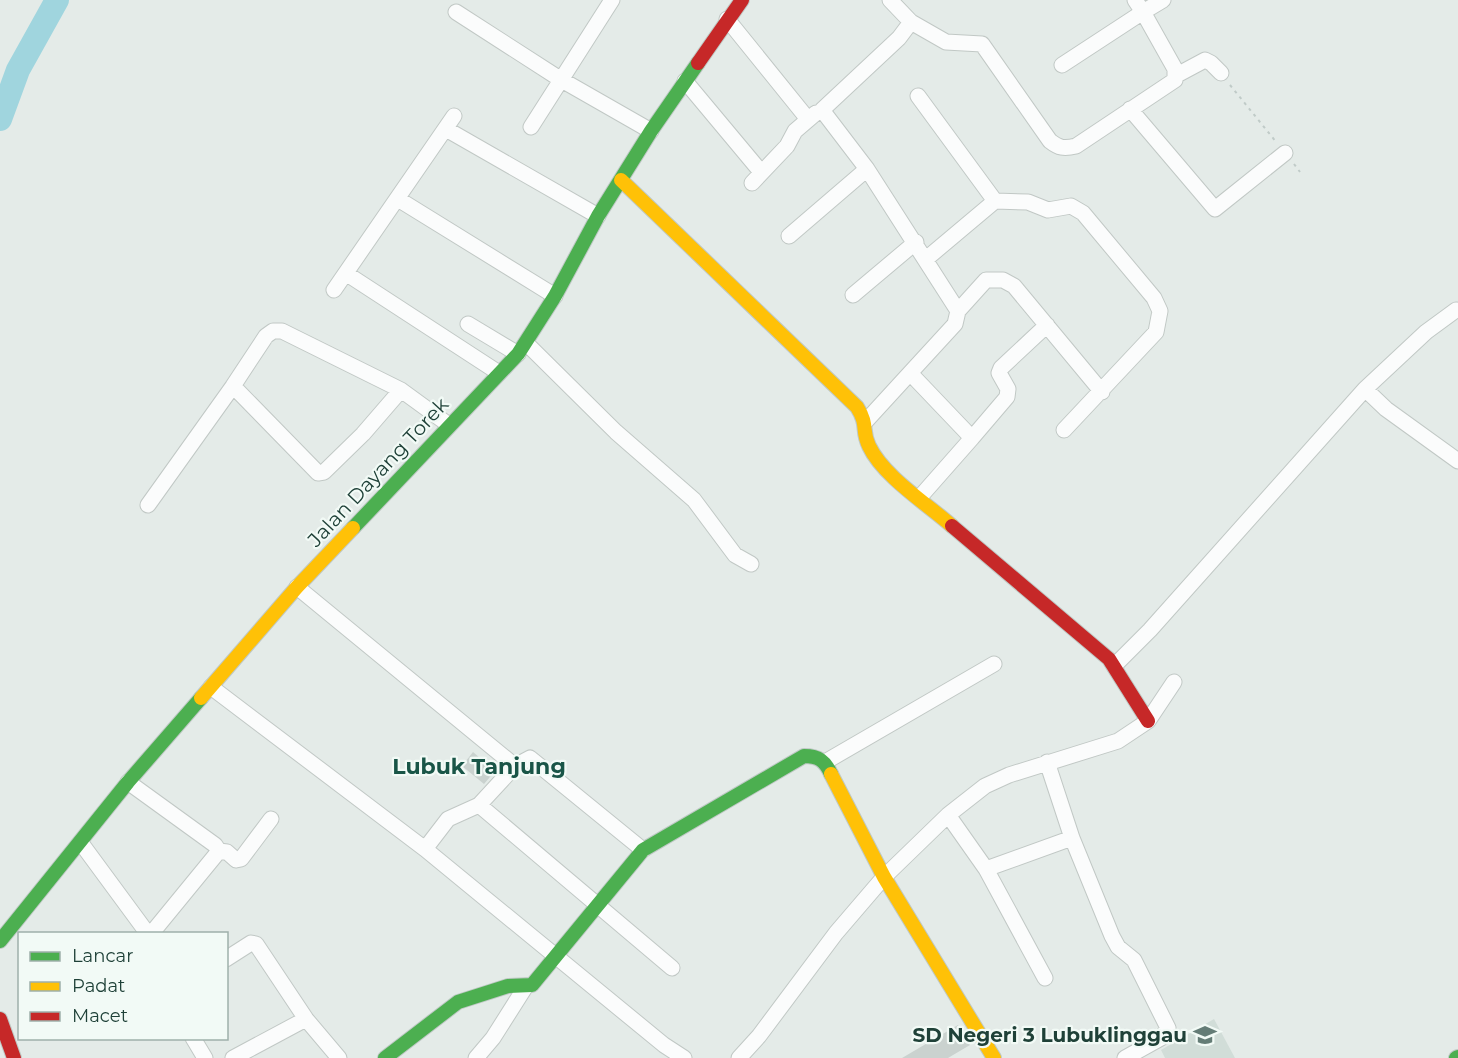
<svg xmlns="http://www.w3.org/2000/svg" width="1458" height="1058" viewBox="0 0 1458 1058" font-family="Montserrat,sans-serif">
  <style>
    .built { fill: #d1ddd8 }
    .lines { fill: none; stroke-linecap: round; stroke-linejoin: round }
    .river { stroke: #a0d5de; stroke-width: 24 }
    .building { fill: #cad2cf }
    .street-casing { stroke: #c1c8c5; stroke-width: 17 }
    .fast-casing { stroke: #bfc9c5; stroke-width: 16 }
    .slow-casing { stroke: #bfc9c5; stroke-width: 16 }
    .jam-casing { stroke: #bfc9c5; stroke-width: 16 }
    .path { stroke: #c0cbc8; stroke-width: 2; stroke-dasharray: 3 4.5; stroke-linecap: butt }
    .street { stroke: #fbfcfc; stroke-width: 15 }
    .fast { stroke: #4caf50; stroke-width: 14 }
    .slow { stroke: #ffc107; stroke-width: 14 }
    .jam { stroke: #c62828; stroke-width: 14 }
    .labels { text-anchor: middle; stroke-width: 4.5; stroke-linejoin: round; paint-order: stroke }
    .street-label { font-size: 20px; fill: #1f4138; stroke: #f2faf6 }
    .poi-label { font-size: 20px; font-weight: bold; fill: #1f4138; stroke: #f2faf6; text-anchor: end }
    .quarter-label { font-size: 22px; font-weight: bold; fill: #195547; stroke: #f2faf6 }
  </style>
  <rect width="100%" height="100%" fill="#e4ebe8"/>
  <path class="built" d="M1214 1019 1235 1058H1165L1161 1050Z"/>
  <g class="lines">
    <path class="river" d="M0 119 18 70 57 0"/>
  </g>
  <path class="building" d="M473 752 495 771 484 784 462 766Z
    M958 1025 970 1045 948 1058H902Z"/>
  <g class="lines">
    <g class="street-casing">
      <path id="street" d="M890 0 911 22 946 42 982 44 1050 141C1059 148 1064 149 1076 146L1175 80V69L1143 12 1163 0
        M456 12 560 79 651 131
        M727 19 807 118
        M911 22 899 38 822 110 867 169 958 311 955 324 910 373 972 438 920 497
        M1062 65 1143 12 1135 0
        M1177 75 1205 60 1211 63 1221 73
        M685 81 761 172
        M918 96 995 201
        M1130 109 1215 209 1285 153
        M531 127 612 0
        M446 129 598 216
        M752 183 787 146 795 131 816 113
        M398 199 555 296
        M789 236 867 169
        M926 259 995 201 1028 202 1048 210 1071 206 1083 213 1154 298 1160 311 1156 332 1064 430
        M347 274 499 373
        M334 290 454 116
        M853 295 916 242
        M958 311 986 280H1003L1014 286 1102 392
        M468 324 518 354
        M526 343 616 432 694 500 735 555 751 564
        M1365 389 1426 332 1456 310
        M401 390 363 434 324 472 318 473 233 386 266 336 273 331H282L401 390 449 425
        M866 421 910 373
        M972 438 1007 397 1008 389 999 373 1001 368 1047 325
        M148 505 233 386
        M297 587 515 766
        M1114 666 1150 630 1365 389 1386 409 1458 461
        M211 687 425 849 664 1045 684 1058
        M825 762 994 664
        M1047 762 1072 838 1112 936 1118 947 1134 960 1168 1028 1161 1038 1125 1058
        M128 782 215 845 219 851 227 852 236 860 241 859 271 819
        M479 805 672 968
        M948 815 986 869 1045 978
        M81 843 148 934
        M425 849 448 819 479 805 515 766 530 758 643 850
        M986 869 1072 838
        M151 934 219 851
        M226 959 251 943 256 944 306 1019 339 1058
        M193 1038 205 1058
        M233 1058 306 1019
        M476 1058 493 1038 526 986
        M739 1058 759 1036 836 933 884 877 948 815 985 786 1009 775 1118 741 1148 721 1174 682"/>
    </g>
    <g class="fast-casing">
      <path id="fast" d="M353 528 518 354 555 296 598 216 651 131 698 63
        M0 941 128 782 201 698
        M385 1058 458 1002 508 986 532 985 643 850 804 756C819 756 825 761 831 774
        M1456 1058 1458 1057"/>
    </g>
    <g class="slow-casing">
      <path id="slow" d="M621 180 857 407C869 426 861 430 869 446 883 476 927 504 952 526
        M201 698 297 587 353 528
        M831 774 884 877 994 1058"/>
    </g>
    <g class="jam-casing">
      <path id="jam" d="M698 63 742 0
        M952 526 1109 659 1148 721
        M0 1019 14 1058"/>
    </g>
    <path class="path" d="M1230 85 1277 143
      M1294 164 1300 172"/>
    <use href="#street" class="street"/>
    <use href="#fast" class="fast"/>
    <use href="#slow" class="slow"/>
    <use href="#jam" class="jam"/>
  </g>
  <defs>
    <g id="school-bare" transform="scale(1.8)"><path d="M0-5L7-2L0 1L-7-2ZM-4 1L0 2.5L4 1V4Q0 6-4 4Z" fill="#647c76" stroke="#f2faf6" stroke-width="2.5" paint-order="stroke"/></g>
  </defs>
  <g fill-rule="evenodd">
    <use href="#school-bare" x="1205" y="1035"/>
  </g>
  <g class="labels">
    <g class="street-label">
      <text transform="translate(378 472) rotate(-47)" y="7">Jalan Dayang Torek</text>
    </g>
    <g class="poi-label">
      <text x="1187" y="1042">SD Negeri 3 Lubuklinggau</text>
    </g>
    <g class="quarter-label">
      <text x="479" y="774">Lubuk Tanjung</text>
    </g>
  </g>
  <rect x="18" y="932" width="210" height="108" fill="#f2faf6" stroke="#9eb0aa" stroke-width="1.5"/>
  <rect x="30" y="952" width="30" height="9" fill="#4caf50" stroke="#9eb0aa" stroke-width="1.5"/>
  <text x="72" y="962" font-size="18" fill="#1f4138">Lancar</text>
  <rect x="30" y="982" width="30" height="9" fill="#ffc107" stroke="#9eb0aa" stroke-width="1.5"/>
  <text x="72" y="992" font-size="18" fill="#1f4138">Padat</text>
  <rect x="30" y="1012" width="30" height="9" fill="#c62828" stroke="#9eb0aa" stroke-width="1.5"/>
  <text x="72" y="1022" font-size="18" fill="#1f4138">Macet</text>
</svg>
